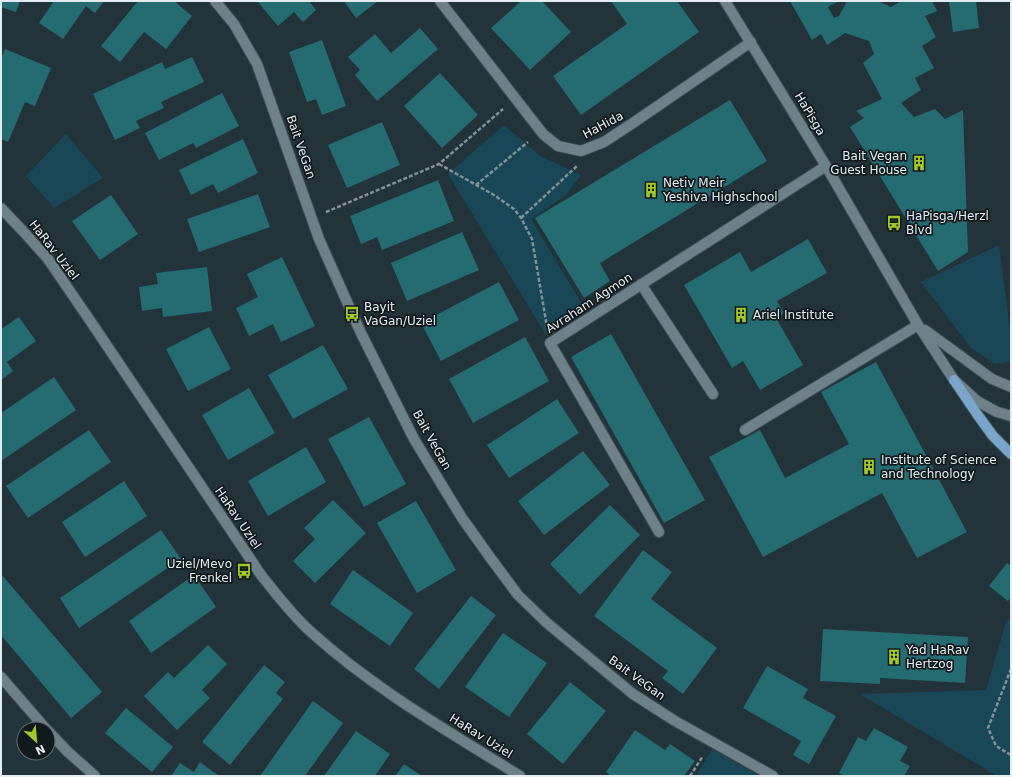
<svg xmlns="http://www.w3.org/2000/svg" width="1012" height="777" viewBox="0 0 1012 777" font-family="'DejaVu Sans',sans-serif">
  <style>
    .green { fill: #194758 }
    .building { fill: #256b72 }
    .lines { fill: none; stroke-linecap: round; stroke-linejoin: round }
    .minor-casing { stroke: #435257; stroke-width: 12 }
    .major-casing { stroke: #435257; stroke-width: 12 }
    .path { stroke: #849196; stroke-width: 2.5; stroke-dasharray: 4 2; stroke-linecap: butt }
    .minor { stroke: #6e8088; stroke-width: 10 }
    .major { stroke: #78a5c9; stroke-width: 10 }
    .labels { text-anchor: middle; stroke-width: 3.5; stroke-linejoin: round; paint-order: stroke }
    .street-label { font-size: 12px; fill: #e3edf1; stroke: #121a1d }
    .poi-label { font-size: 12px; fill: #e3edf1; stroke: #121a1d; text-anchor: start }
  </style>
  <rect width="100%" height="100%" fill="#23333a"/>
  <path class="green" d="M504 125 540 156 581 175 566 195 531 219 586 311 546 335 448 174Z
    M66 134 103 178 54 208 26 176Z
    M999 245 1011 336V362L995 364 971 348 921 282Z
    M1007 619 1011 620V776H997L860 694 986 690Z
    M712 749 759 776H696Z"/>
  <path class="building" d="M1 1H20L16 12 1 7Z
    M54 1H104L95 13 86 6 63 39 39 23Z
    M138 1H174L192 16 166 49 144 32 120 62 101 46Z
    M257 1H309L316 10 303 22 294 12 278 26Z
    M344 1H378L356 18Z
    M521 1H542L571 32 530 70 491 28Z
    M611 1H677L699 32 581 115 553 76 627 24Z
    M790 1H836L837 2 828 7 834 18 839 16 847 1H878L891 7 901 1H932L937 11 925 16 936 37 922 46 934 68 915 78 921 90 901 103 914 117 935 109 945 119 963 110 968 252 938 271 850 127 864 118 856 111 882 99 863 63 874 54 869 41 845 33 827 45 821 34 812 40Z
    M976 1 979 28 953 32 949 2Z
    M420 28 438 49 377 101 355 75 360 70 348 57 375 34 391 53Z
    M322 40 346 106 322 115 316 99 307 102 289 52Z
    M5 49 51 68 35 106 25 102 8 142 1 139V59Z
    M192 57 204 82 161 102 164 108 136 121 140 128 115 140 93 94 162 62 165 69Z
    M440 73 478 115 442 148 404 106Z
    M222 93 239 126 196 148 193 143 159 160 145 133Z
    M730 100 767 161 600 263 610 281 584 298 535 218Z
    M382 122 400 165 347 188 328 145Z
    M243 139 258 173 218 193 213 184 191 195 179 170Z
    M438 180 454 221 382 250 377 237 361 244 350 216Z
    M258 194 270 227 199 252 187 219Z
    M111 195 138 234 100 260 72 221Z
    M462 232 479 270 407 301 391 263Z
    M808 239 827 273 777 301 784 313 776 318 803 365 760 390 743 361 732 368 684 285 740 252 751 272Z
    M282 257 315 326 281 342 273 324 249 336 236 308 258 297 247 274Z
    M207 267 212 311 163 317 162 308 142 311 139 287 158 284 156 273Z
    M499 282 519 320 441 361 421 323Z
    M19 317 36 341 7 362 13 371 1 380V329Z
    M209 327 231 369 188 391 166 349Z
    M611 334 705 500 664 523 571 357Z
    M525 337 549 381 473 423 449 379Z
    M323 345 348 389 293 419 268 375Z
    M876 362 967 532 917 558 882 493 763 557 709 457 760 430 785 478 849 444 821 392Z
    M54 377 76 410 1 461V413Z
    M249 388 275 433 228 460 202 415Z
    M557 399 579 433 509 478 487 445Z
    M369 417 406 484 364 507 328 439Z
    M89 430 111 462 28 518 6 486Z
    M306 447 326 482 268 516 248 481Z
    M583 451 610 485 544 535 518 501Z
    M124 481 147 516 85 557 62 522Z
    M333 500 366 533 315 583 293 561 315 539 304 528Z
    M416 501 456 570 417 593 377 523Z
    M610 505 640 535 580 595 550 564Z
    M161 530 181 559 79 628 60 598Z
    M643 550 672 572 651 599 717 648 683 694 662 678 668 671 594 616Z
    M1007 563 1011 566V597L1008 601 989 586Z
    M353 570 413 613 390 646 330 604Z
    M1 574 102 692 71 718 1 635Z
    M194 575 216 607 151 653 129 621Z
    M471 596 496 615 439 689 414 669Z
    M823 629 968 637 965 683 880 678V684L820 681Z
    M503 633 547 663 509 717 465 687Z
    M208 645 227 664 202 690 210 698 177 730 144 696 168 672 174 678Z
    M264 665 285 682 276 693 283 699 230 765 202 742Z
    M767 666 808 689 803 698 836 716 809 764 793 755 801 741 743 708Z
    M570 682 606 711 563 764 527 734Z
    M313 701 343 723 305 776H260Z
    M126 708 173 747 152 772 105 733Z
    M874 728 908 747 900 761 910 766 904 776H845L839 773 858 737 866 741Z
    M635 730 665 750 670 744 695 761 684 776H611L606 772Z
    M356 731 390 754 375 776H324Z
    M200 762 219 776H171L180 763 194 772Z
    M404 764 422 776H395Z"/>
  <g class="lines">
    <g class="minor-casing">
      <path id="minor" d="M215 1 234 24 257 64 319 239 360 331 414 439 462 518 492 560 518 595 547 623 633 694 675 721 773 776
        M440 1 543 134 558 146 581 151 604 142 633 123 751 42
        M725 1 826 166 918 325 954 380 977 401 997 412 1011 416
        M1 208 22 230 48 259 91 322 261 575C277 595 292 615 311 632 374 689 448 731 520 776
        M641 284 713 394
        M925 330 992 379 1011 387
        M745 430 918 325
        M659 532 550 343 826 166
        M1 677 46 729
        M48 731 68 752 95 776"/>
    </g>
    <g class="major-casing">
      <path id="major" d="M954 380 977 414 993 436 1011 454"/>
    </g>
    <path class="path" d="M439 164 494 195 514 209 521 218 532 239 547 327
      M476 185 528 142
      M326 212 439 164 503 109
      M521 218 577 166
      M1011 669 988 728 996 746 1011 755
      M690 776 703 756"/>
    <use href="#minor" class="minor"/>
    <use href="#major" class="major"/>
  </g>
  <defs>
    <g id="building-bare" transform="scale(1.2)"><path d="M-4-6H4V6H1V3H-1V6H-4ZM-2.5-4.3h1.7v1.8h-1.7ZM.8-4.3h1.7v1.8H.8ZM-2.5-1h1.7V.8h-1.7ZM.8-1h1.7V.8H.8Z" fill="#a3c927" stroke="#121a1d" stroke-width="2.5" paint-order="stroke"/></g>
    <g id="bus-bare" transform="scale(1.2)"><path d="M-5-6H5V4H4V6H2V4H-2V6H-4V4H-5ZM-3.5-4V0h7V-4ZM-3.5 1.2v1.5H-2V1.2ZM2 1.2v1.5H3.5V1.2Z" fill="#a3c927" stroke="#121a1d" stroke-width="2.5" paint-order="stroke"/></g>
  </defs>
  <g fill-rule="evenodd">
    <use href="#building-bare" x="919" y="163"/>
    <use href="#building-bare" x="651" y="190"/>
    <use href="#bus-bare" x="894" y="223"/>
    <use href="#bus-bare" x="352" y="314"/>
    <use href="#building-bare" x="741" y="315"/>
    <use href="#building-bare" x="869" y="467"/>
    <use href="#bus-bare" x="244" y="571"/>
    <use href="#building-bare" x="894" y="657"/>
  </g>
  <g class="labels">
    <g class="street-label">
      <text transform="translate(810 114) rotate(59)" y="4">HaPisga</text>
      <text transform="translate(603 125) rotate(-28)" y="4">HaHida</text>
      <text transform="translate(301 147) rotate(71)" y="4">Bait VeGan</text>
      <text transform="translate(54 250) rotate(52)" y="4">HaRav Uziel</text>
      <text transform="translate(589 303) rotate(-33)" y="4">Avraham Agmon</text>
      <text transform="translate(432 440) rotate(61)" y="4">Bait VeGan</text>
      <text transform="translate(238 518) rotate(56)" y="4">HaRav Uziel</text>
      <text transform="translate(637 678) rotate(36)" y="4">Bait VeGan</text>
      <text transform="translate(481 736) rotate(32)" y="4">HaRav Uziel</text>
    </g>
    <g class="poi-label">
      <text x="907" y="160" text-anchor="end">Bait Vegan<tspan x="907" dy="14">Guest House</tspan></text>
      <text x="663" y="187">Netiv Meir<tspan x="663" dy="14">Yeshiva Highschool</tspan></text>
      <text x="906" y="220">HaPisga/Herzl<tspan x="906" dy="14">Blvd</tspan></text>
      <text x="364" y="311">Bayit<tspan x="364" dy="14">VaGan/Uziel</tspan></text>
      <text x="753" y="319">Ariel Institute</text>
      <text x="881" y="464">Institute of Science<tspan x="881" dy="14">and Technology</tspan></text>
      <text x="232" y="568" text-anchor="end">Uziel/Mevo<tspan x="232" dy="14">Frenkel</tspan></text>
      <text x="906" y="654">Yad HaRav<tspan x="906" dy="14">Hertzog</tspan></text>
    </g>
  </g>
  <rect width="1012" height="777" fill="none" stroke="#e3edf1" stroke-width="4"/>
  <g transform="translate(36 741) rotate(154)"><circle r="19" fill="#121a1d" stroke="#666e72"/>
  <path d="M0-3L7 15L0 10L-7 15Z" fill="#a3c927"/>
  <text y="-6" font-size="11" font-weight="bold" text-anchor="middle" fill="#e3edf1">N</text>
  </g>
</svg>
